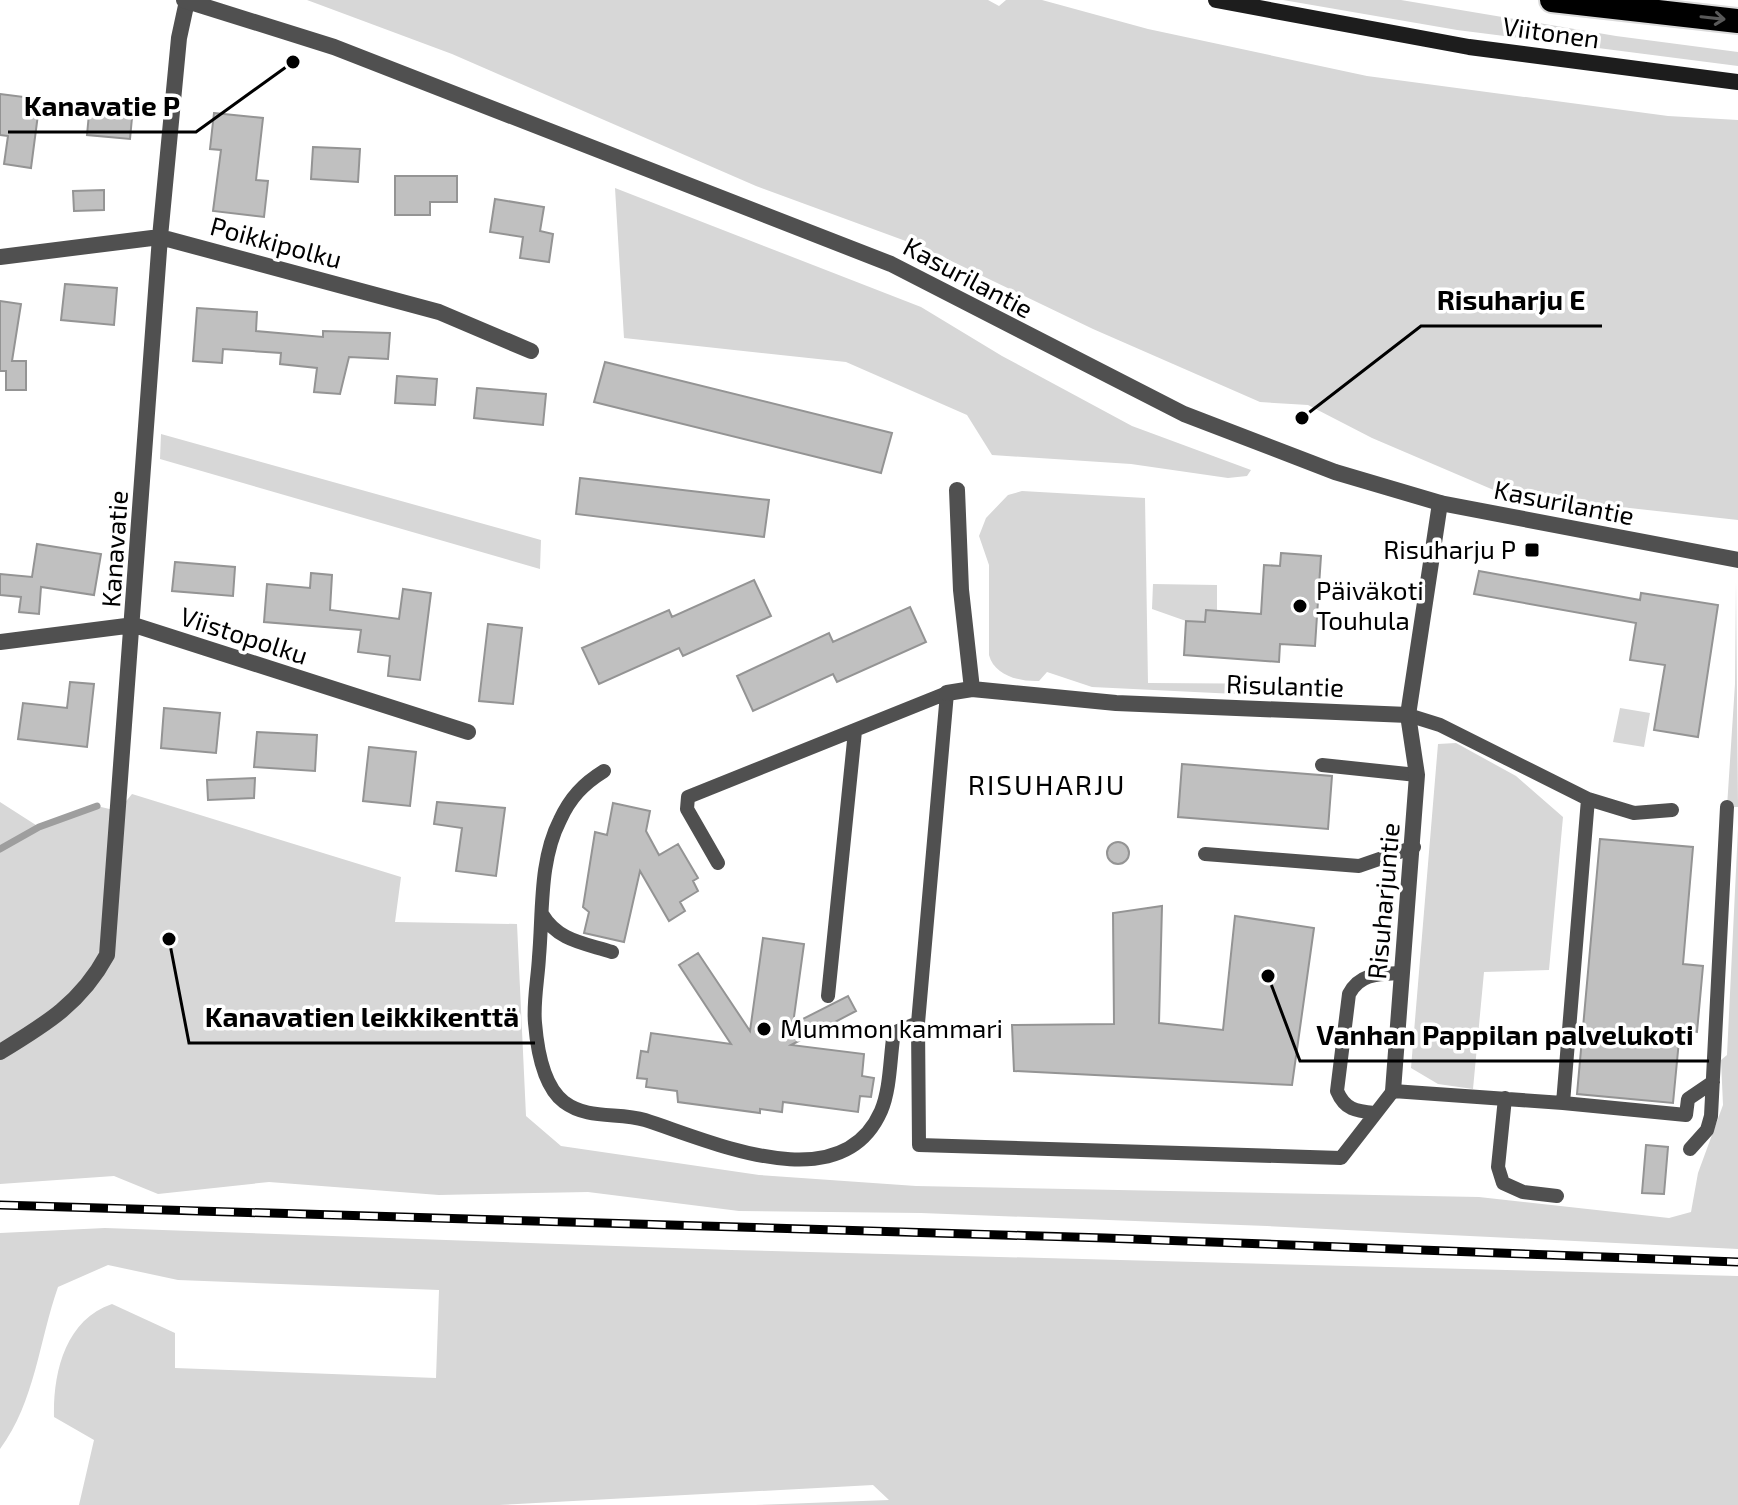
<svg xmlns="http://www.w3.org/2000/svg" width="1738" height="1505" viewBox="0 0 1738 1505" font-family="'Exo 2',sans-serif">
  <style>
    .green { fill: #d7d7d7 }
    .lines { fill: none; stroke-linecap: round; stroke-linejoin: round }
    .stream { stroke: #9e9e9e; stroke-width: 7 }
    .building { fill: #c0c0c0; stroke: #949494; stroke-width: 2 }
    .motorway-casing { stroke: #dbdbdb; stroke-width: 28 }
    .service { stroke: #505050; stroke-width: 14 }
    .minor { stroke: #505050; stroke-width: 16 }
    .tertiary { stroke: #505050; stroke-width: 16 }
    .secondary { stroke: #1d1d1d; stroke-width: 16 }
    .motorway { stroke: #000; stroke-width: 24 }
    .rail-casing { stroke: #000; stroke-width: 9 }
    .rail { stroke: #fff; stroke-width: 6; stroke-dasharray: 18; stroke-linecap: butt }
    .oneway { stroke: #595959 }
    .poi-dot { fill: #000; stroke: #fff; stroke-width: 3 }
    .labels { text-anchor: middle; stroke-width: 7; stroke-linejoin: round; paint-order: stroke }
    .street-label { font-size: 26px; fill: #000; stroke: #fff }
    .poi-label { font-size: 26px; fill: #000; stroke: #fff; text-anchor: start }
    .neighbourhood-label { font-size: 28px; letter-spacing: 2px; fill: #000; stroke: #fff }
    .leader { fill: none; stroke: #000; stroke-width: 3 }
    .callout-dot { fill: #000; stroke: #fff; stroke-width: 3 }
    .callout-label { font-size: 28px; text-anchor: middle; font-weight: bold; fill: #000; stroke: #fff; stroke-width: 7; stroke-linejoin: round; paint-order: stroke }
  </style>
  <rect width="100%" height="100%" fill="#fff"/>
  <path class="green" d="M307 0H988L999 6 1006 0H1042L1148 29 1367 76 1668 116 1738 120V520L1503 494 1372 438 1308 405 1260 402 1093 329 922 247 756 186 452 54Z
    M1283 0H1401L1616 36 1738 52V66L1457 30Z
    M615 188 921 307 1002 356 1132 426 1251 470 1247 476 1228 478 1131 464 992 455 967 415 846 362 624 338Z
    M161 434 541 540 540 569 160 459Z
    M1022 491 1145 498 1148 683 1316 684V698L1092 687 1047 672 1039 681C1019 682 994 675 989 655V565L979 536 986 518 1008 495Z
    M1736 581 1738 807H1727L1735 684Z
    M1153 584 1217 585V611L1206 610 1205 622 1186 621 1152 609Z
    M1620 708 1650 713 1644 747 1613 742Z
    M1456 743 1516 776 1563 817 1549 970 1484 972 1473 1089 1438 1084 1411 1068 1438 744Z
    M132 794 401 877 395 922 517 924 526 1116 561 1146 759 1175 916 1186 1479 1197 1669 1218 1691 1212 1698 1173 1723 1105 1721 1060 1727 1055 1738 829V1249L1267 1226 921 1213 739 1211 588 1192 439 1195 269 1182 158 1194 114 1176 0 1184V802L39 827 97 806 118 811Z
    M105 1228 731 1250 1738 1276V1505H755L889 1500 873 1485 499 1505H79L94 1440 54 1417C53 1373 65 1320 112 1304L175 1333V1368L436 1378 439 1290 178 1280 108 1265 58 1287C39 1341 35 1402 0 1449V1233Z"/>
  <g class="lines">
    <path class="stream" d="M0 849 39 827 97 806"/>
  </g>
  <path class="building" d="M0 94 40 99 31 168 4 164 8 136 0 135Z
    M90 103 133 107 130 139 87 135Z
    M214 113 263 118 256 180 268 181 264 217 213 211 221 150 210 149Z
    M313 147 360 149 358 182 311 179Z
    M395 176H457V202H430V215H395Z
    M104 190V210L74 211 73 191Z
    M495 199 544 207 540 231 553 234 549 262 520 258 523 237 490 232Z
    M65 284 117 288 114 325 61 320Z
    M0 301 21 304 12 361H26V390H6V371H0Z
    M197 308 257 312 256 331 323 337V331L390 333 388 359 349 357 340 394 314 392 317 368 280 364 281 353 223 349 222 363 193 361Z
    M605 362 892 433 881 473 594 402Z
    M397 376 437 379 435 405 395 403Z
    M477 388 546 394 543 425 474 418Z
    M580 478 769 500 764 537 576 514Z
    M37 544 101 554 94 595 41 587 39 614 19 612 21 597 0 595V574L32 577Z
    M1281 553 1321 556 1315 646 1280 644 1279 662 1184 655 1186 621 1205 622 1206 610 1261 614 1264 565 1280 566Z
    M175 562 235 567 233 596 172 591Z
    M1479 571 1640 600 1641 593 1718 605 1698 737 1654 730 1665 665 1630 660 1636 623 1474 594Z
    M311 573 332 575 330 610 399 619 403 589 431 593 420 680 388 676 390 656 358 652 361 630 264 622 267 584 310 588Z
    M754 580 771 616 683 656 679 648 599 684 582 648 669 610 672 617Z
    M910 607 926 642 837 682 833 674 753 711 737 676 829 633 833 642Z
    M488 624 522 628 513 704 479 701Z
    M70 682 94 684 87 747 18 739 23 703 67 708Z
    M164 708 220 713 216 753 161 748Z
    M257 732 317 735 315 771 254 767Z
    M369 747 416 752 410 806 363 801Z
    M1182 764 1332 776 1328 829 1178 817Z
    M255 778 254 798 208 800 207 780Z
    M437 802 505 808 496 876 456 871 462 828 434 824Z
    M613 803 650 811 646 831 659 855 678 844 698 878 693 881 698 891 680 902 685 911 669 921 640 871 624 942 584 933 589 912 583 907 595 832 607 835Z
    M1600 839 1693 847 1683 964 1703 966 1697 1032 1680 1030 1673 1103 1577 1094Z
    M1107 853a11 11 0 1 1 22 0a11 11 0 1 1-22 0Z
    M1162 906 1159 1023 1223 1030 1235 916 1314 928 1292 1085 1014 1071 1012 1025 1114 1024 1113 913Z
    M763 938 804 944 793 1024 848 996 856 1011 791 1045 864 1054 862 1076 874 1078 871 1097 860 1096 858 1112 783 1102 782 1112 760 1109V1113L678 1102 677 1091 646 1087 647 1079 637 1078 641 1051 648 1052 651 1033 731 1044 679 965 698 953 750 1031Z
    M1646 1145 1668 1147 1664 1194 1642 1193Z"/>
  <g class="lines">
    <g class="motorway-casing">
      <path id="motorway" d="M1552 0 1738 21"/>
    </g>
    <path class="service" d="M1408 715 1440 725 1588 799 1634 813 1672 810
      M1322 765 1417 775
      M604 771C583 784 570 798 560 820 539 861 543 912 539 957 538 978 533 1002 535 1023 537 1047 543 1086 564 1102 588 1120 618 1112 645 1120 711 1141 841 1202 881 1111 890 1090 890 1061 893 1039L898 1031 918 1023
      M1588 799 1563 1103 1686 1115 1688 1099 1713 1082
      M1205 854 1359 866 1414 847
      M718 863 687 809 688 797 947 693 918 1023 919 1145 1341 1158 1393 1091 1563 1103
      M542 914C558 941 584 943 612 952
      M828 996 855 731
      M1505 1098 1498 1167 1503 1183 1523 1192 1557 1196
      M1375 1113C1356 1111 1345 1110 1337 1091L1349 994C1360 973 1379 974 1401 973
      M1690 1149 1707 1130 1711 1116 1727 807"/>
    <path class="minor" d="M0 257 160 237 439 312 531 351
      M957 490 961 590 972 689
      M0 642 134 625 468 732
      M947 693 972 689 1116 703 1408 715 1440 503
      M0 1052C46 1024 81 1003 107 955L160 237 179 38 187 1
      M1393 1091 1417 775 1408 715"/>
    <path class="tertiary" d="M184 0 334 47 891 264 1184 414 1335 472 1440 503 1738 560"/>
    <path class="secondary" d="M1216 0 1469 47 1738 82"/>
    <use href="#motorway" class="motorway"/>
    <g class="rail-casing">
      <path id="rail" d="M0 1205 1105 1238 1738 1262"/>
    </g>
    <use href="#rail" class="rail"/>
  </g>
  <defs><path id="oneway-shaft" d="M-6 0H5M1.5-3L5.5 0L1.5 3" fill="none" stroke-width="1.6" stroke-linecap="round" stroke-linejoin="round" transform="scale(2)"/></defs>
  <use class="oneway" href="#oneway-shaft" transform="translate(1713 18) rotate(6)"/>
  <g class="poi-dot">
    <rect x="1524" y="542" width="16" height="16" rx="4"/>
    <circle cx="1300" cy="606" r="8"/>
    <circle cx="764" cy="1029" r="8"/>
  </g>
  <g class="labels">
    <g class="street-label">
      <text transform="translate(1551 33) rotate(8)" y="9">Viitonen</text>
      <text transform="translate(276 243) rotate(15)" y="9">Poikkipolku</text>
      <text transform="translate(968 278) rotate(28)" y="9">Kasurilantie</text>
      <text transform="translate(1564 503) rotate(11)" y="9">Kasurilantie</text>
      <text transform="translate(115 549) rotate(-86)" y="9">Kanavatie</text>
      <text transform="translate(244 636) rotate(18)" y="9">Viistopolku</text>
      <text transform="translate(1285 686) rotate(2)" y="9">Risulantie</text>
      <text transform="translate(1384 901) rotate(-85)" y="9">Risuharjuntie</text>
    </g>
    <g class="poi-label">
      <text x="1516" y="559" text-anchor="end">Risuharju P</text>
      <text x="1316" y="600">Päiväkoti<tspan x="1316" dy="30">Touhula</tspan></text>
      <text x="780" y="1038">Mummon kammari</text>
    </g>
    <g class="neighbourhood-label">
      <text x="1047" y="795">RISUHARJU</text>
    </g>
  </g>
  <path class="leader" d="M293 62L196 132H8M1302 418L1421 326H1602M169 939L189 1043H535M1268 976L1300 1061H1709"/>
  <g class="callout-dot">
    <circle cx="293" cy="62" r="8"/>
    <circle cx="1302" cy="418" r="8"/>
    <circle cx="169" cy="939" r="8"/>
    <circle cx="1268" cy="976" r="8"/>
  </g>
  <g class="callout-label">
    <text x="102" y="116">Kanavatie P</text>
    <text x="1511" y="310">Risuharju E</text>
    <text x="362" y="1027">Kanavatien leikkikenttä</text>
    <text x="1505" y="1045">Vanhan Pappilan palvelukoti</text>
  </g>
</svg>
